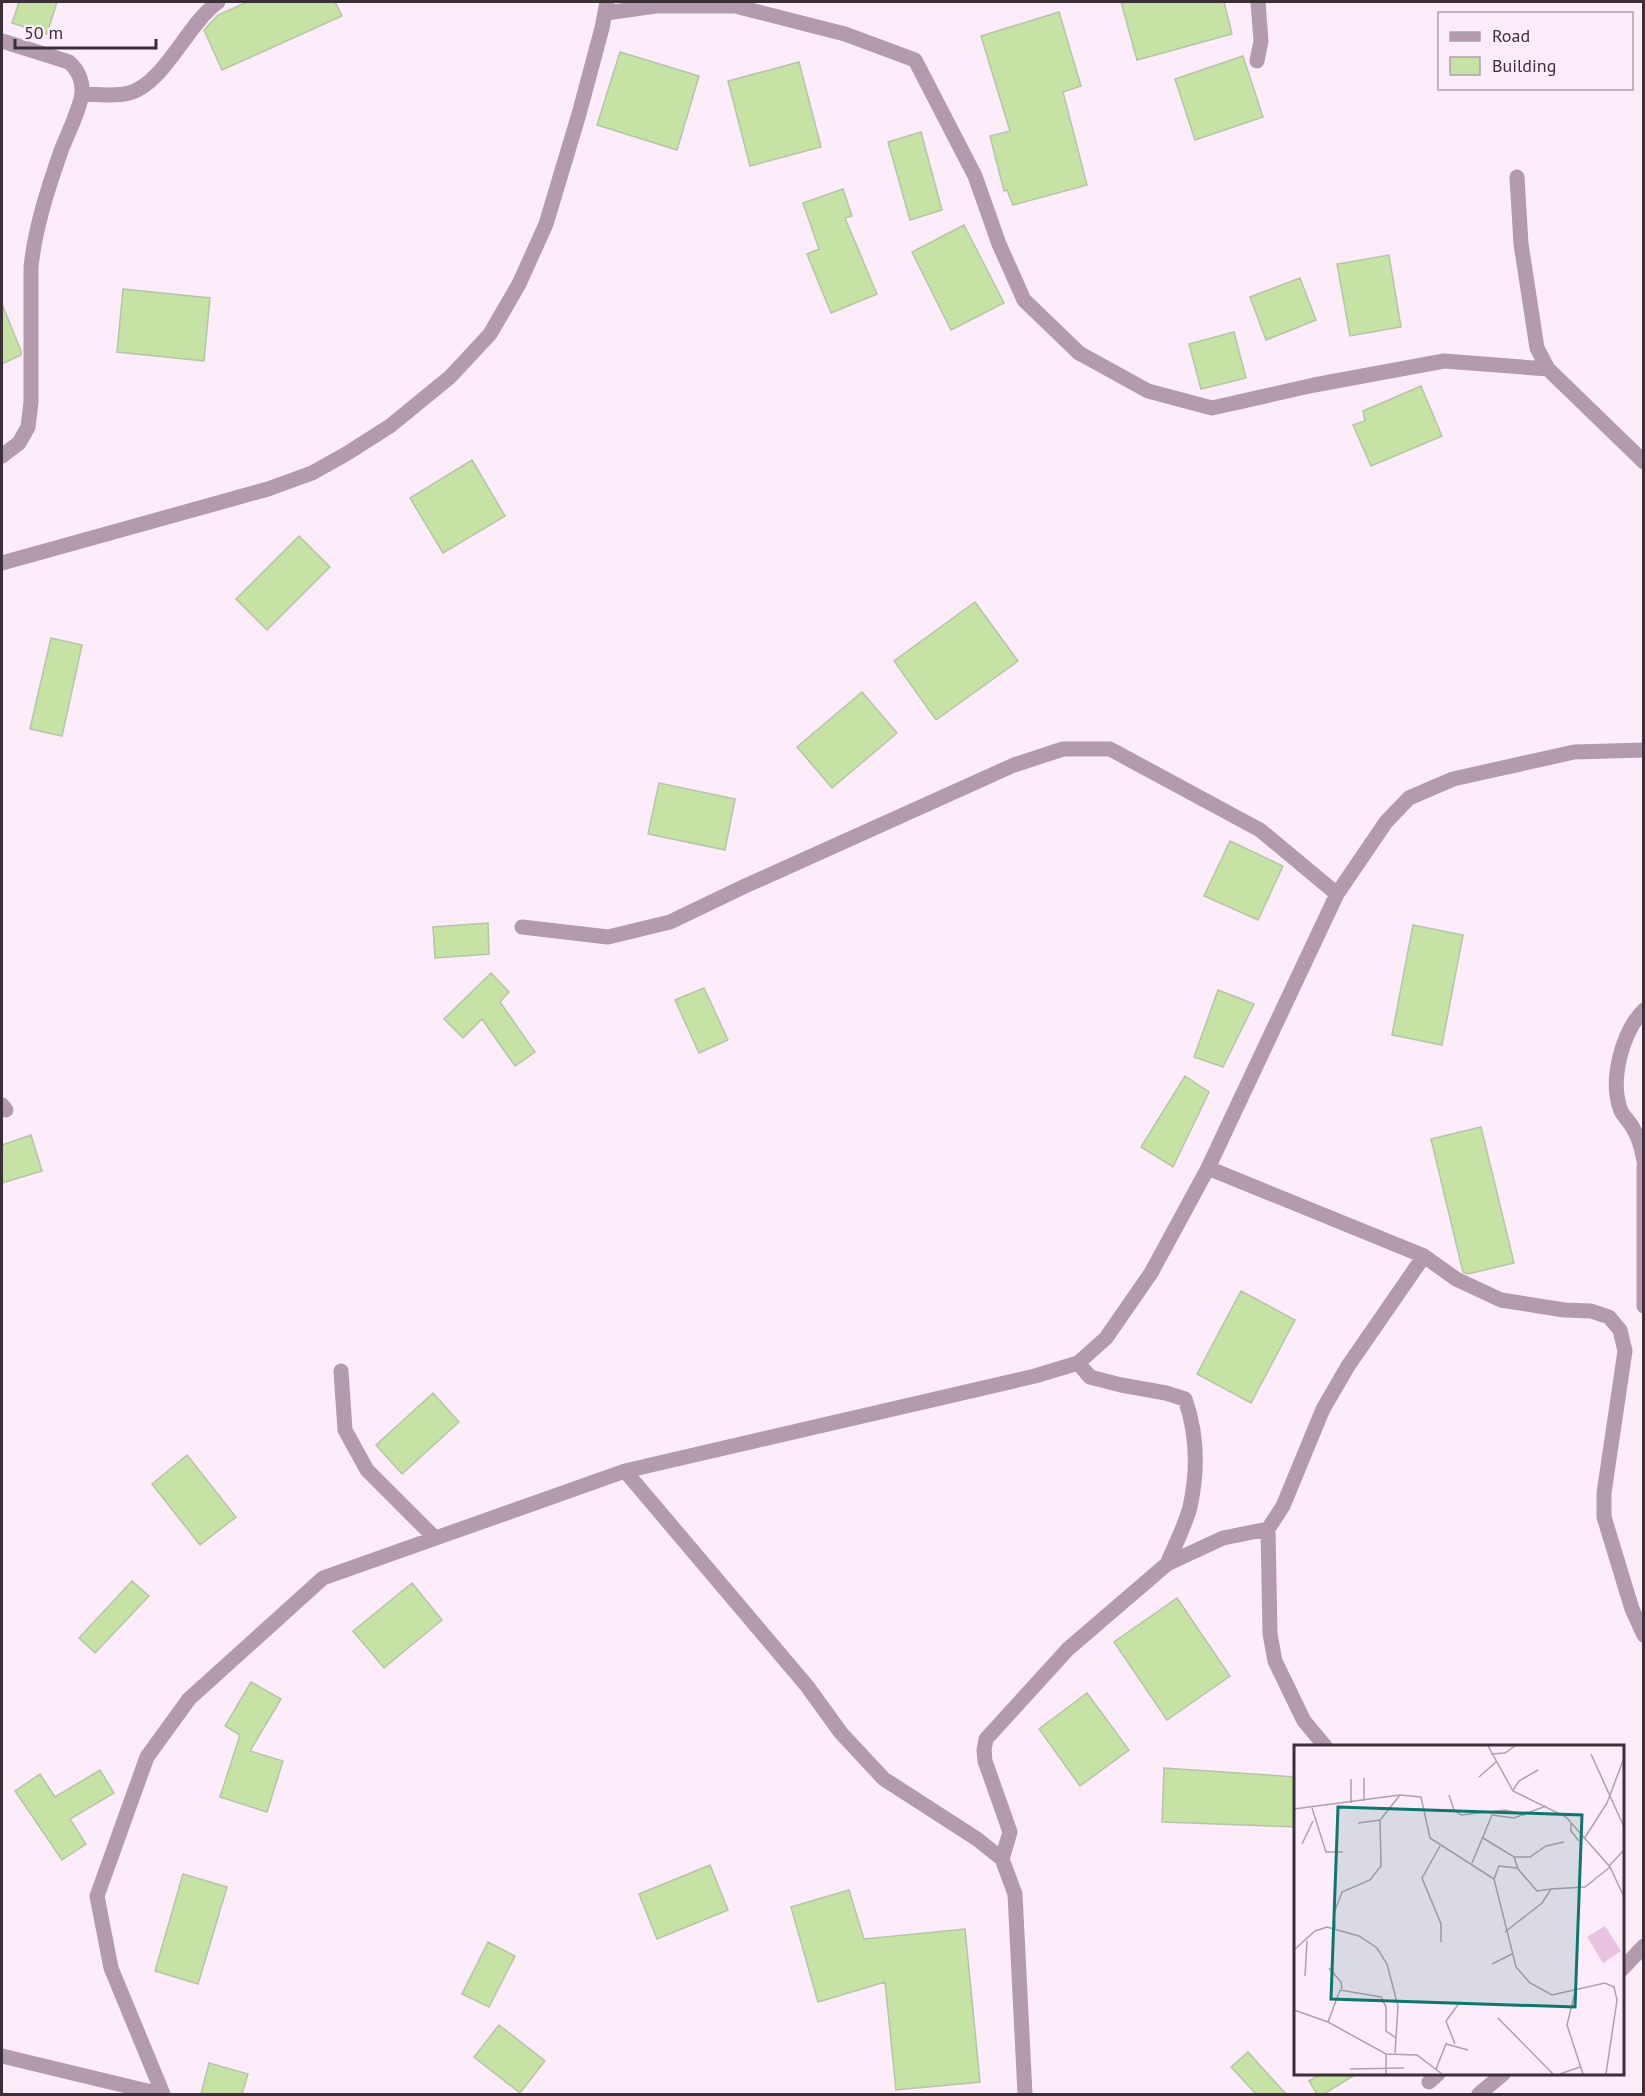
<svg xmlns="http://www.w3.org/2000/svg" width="1645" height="2096" viewBox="0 0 1645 2096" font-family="'PT Sans',sans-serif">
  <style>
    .building { fill: #c6e2a4; stroke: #b7c4a8; stroke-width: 1.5 }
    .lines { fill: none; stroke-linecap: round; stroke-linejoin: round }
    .minor { stroke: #b39aad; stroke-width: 15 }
    .inset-road { fill: none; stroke: #afa1ac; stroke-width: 1.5 }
    .view { fill: #0f766e; fill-opacity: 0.15; stroke: #0f766e; stroke-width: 3 }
    .inset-edge { fill: none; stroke: #3b3038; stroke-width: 3 }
  </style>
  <rect width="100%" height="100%" fill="#fdecf9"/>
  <path class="building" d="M19 2H57L47 34 12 23Z
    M247 2H335L342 16 222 70 204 30 218 15Z
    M1121 2H1224L1232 34 1137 60Z
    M1059 12 1081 86 1063 92 1087 185 1013 205 1007 190 1004 191 990 136 1010 131 981 36Z
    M620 52 699 76 677 150 597 125Z
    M1243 56 1263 117 1195 140 1175 79Z
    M799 62 821 147 750 166 728 81Z
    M921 132 942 210 910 220 888 142Z
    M843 189 852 216 845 218 877 294 831 313 807 254 819 249 803 203Z
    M964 225 1004 303 951 330 912 252Z
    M1389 255 1401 327 1350 336 1337 264Z
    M1300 278 1316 320 1266 340 1250 297Z
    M123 289 210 298 204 361 117 352Z
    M2 304 21 351V355L2 364Z
    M1234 332 1246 378 1201 389 1189 344Z
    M1421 386 1442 436 1371 466 1353 425 1365 421 1363 411Z
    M472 460 505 516 443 553 410 498Z
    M299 536 330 567 267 630 236 599Z
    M975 602 1018 661 936 720 894 661Z
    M51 638 82 645 62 736 30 729Z
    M862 692 897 733 832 788 797 747Z
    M659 783 735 799 725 850 648 834Z
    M1230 841 1283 866 1258 920 1204 896Z
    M488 923 489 954 435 958 433 927Z
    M1413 925 1463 935 1442 1045 1392 1035Z
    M491 973 509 992 500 1002 535 1052 515 1066 482 1019 463 1038 444 1019Z
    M704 988 728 1040 699 1053 675 1000Z
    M1218 990 1254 1004 1223 1067 1194 1057Z
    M1185 1076 1209 1092 1173 1167 1141 1147Z
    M1481 1127 1514 1263 1468 1274 1463 1272 1431 1139Z
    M31 1135 42 1171 2 1183V1145Z
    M1241 1291 1295 1320 1251 1403 1197 1374Z
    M433 1393 459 1422 402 1474 376 1445Z
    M187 1455 236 1517 200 1545 152 1484Z
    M132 1581 149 1596 95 1653 79 1638Z
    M412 1583 442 1620 384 1668 353 1631Z
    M1177 1598 1230 1676 1167 1720 1114 1642Z
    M251 1682 281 1699 250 1751 283 1761 267 1812 220 1797 240 1735 225 1726Z
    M1087 1693 1129 1750 1080 1786 1039 1729Z
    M1164 1768 1296 1777V1827L1162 1822Z
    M100 1770 114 1793 70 1819 86 1844 62 1860 15 1791 40 1774 55 1797Z
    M710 1865 728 1910 657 1939 639 1894Z
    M183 1874 227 1887 198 1984 155 1971Z
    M849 1890 864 1939 965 1929 980 2082 896 2090 885 1982 818 2002 791 1907Z
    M488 1942 515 1956 489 2007 462 1994Z
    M499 2025 545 2061 520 2093 474 2057Z
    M1248 2052 1286 2094H1256L1231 2067Z
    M209 2063 248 2074 242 2094H201Z
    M1322 2073H1358L1324 2094H1317L1309 2081Z"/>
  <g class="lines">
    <path class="minor" d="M606 13 656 6H735L845 34 915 60 975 176 999 244 1024 300 1079 353 1148 391 1212 408 1314 385 1444 361 1548 369
      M2 41 69 62C78 70 82 79 82 90 83 103 66 137 61 151 48 188 35 228 31 267V402L28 427 19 443 2 456
      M1257 61 1261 41 1258 2
      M82 94C97 94 114 97 129 93 164 84 187 24 218 2
      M1517 177 1521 244 1537 348 1548 369 1644 462
      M2 563 268 489 312 473 346 454 390 426 450 377 490 334 519 284 546 224 579 114 602 28 607 2
      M522 927 608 937 670 922 743 887 1014 765 1063 749H1110L1260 830 1337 894
      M1644 1010C1622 1032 1609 1081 1621 1111 1624 1117 1631 1123 1634 1130 1640 1140 1642 1150 1644 1161
      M2 1105 6 1110
      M1644 1167V1306
      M1208 1168 1424 1256 1456 1279 1501 1300 1564 1310 1591 1311 1609 1317 1620 1330 1625 1351 1604 1493V1517L1632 1609 1644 1635
      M1078 1363 1090 1377 1121 1385 1166 1393 1185 1399C1197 1433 1198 1471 1190 1507 1185 1526 1175 1545 1167 1564
      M341 1371 345 1430 367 1470 435 1538
      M625 1471 807 1686 841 1733 884 1779 977 1839 1002 1859 1015 1894 1025 2094
      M1325 1746 1304 1721 1275 1661 1270 1634 1268 1529 1283 1506 1323 1409 1348 1366 1424 1256
      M1002 1859 1010 1832 985 1761 984 1750 986 1739 1068 1649 1167 1564 1223 1538 1268 1529
      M1622 1969 1644 1946
      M2 2056 160 2094
      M1429 2082 1438 2074
      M163 2094 111 1968 97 1896 147 1757 189 1699 323 1578 625 1471 1035 1376 1078 1363 1106 1338 1151 1273 1208 1168 1337 894 1386 822 1409 798 1453 779 1574 752 1644 750
      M1479 2094 1503 2074"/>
  </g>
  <g transform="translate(1294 1745)">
    <rect width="330" height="330" fill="#fdecf9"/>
    <path d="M311 181 327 206 309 218 293 192Z" fill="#e8c2de"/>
    <path class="inset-road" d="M194 1 219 46 272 72 316 122 330 152M197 9 211 8 221 1M297 9 330 82M185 32 202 17M70 33V56M57 34V58M219 45 225 36 244 25M155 50 160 65 167 70 211 65 231 70M18 63 32 107H49M0 64 106 50 127 52 136 93 200 134 222 222 236 238 258 250 311 238 320 242 323 255 312 329M64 78 86 75 106 50M277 78V86L285 96M189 93 220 112H236L252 101 270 97M290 94 313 58 330 13M8 99 19 76M146 101 128 133 147 179V197M220 112 224 124 243 146 257 144M178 118 198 70 220 73 252 61M315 121 330 105M200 134 205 121 223 123M41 183 40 168 48 147 76 135 87 121 86 75M211 187 248 158 257 144 291 142 316 122M0 205 21 186 33 182 65 191 83 203 93 219 104 261 101 308M198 219 218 209M35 223 47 237 48 244M11 231 13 196M282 243 273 280 289 329M0 265 34 277 92 309 123 310 148 329M204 273 259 329M34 277 46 245 87 252 92 262V286L102 293M161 299 152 276 166 257M56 324 110 323M142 324 152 299 174 305M92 329V309M266 329 286 322"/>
    <path class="view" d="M44 62 288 70 281 262 37 254Z"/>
    <rect width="330" height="330" class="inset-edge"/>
  </g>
  <rect width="1645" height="2096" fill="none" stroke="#3b3038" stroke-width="6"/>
  <rect x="1438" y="12" width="195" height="78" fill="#fdecf9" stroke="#afa1ac" stroke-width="1.5"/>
  <rect x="1450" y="32" width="30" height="9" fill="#b39aad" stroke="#afa1ac" stroke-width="1.5"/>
  <text x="1492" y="42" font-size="18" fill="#3b3038">Road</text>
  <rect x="1450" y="57" width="30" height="18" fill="#c6e2a4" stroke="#afa1ac" stroke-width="1.5"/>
  <text x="1492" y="72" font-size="18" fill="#3b3038">Building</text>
  <path d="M15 39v9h141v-9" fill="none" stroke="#3b3038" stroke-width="3"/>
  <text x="24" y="39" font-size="18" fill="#3b3038" stroke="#fdecf9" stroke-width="4.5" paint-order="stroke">50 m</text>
</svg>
